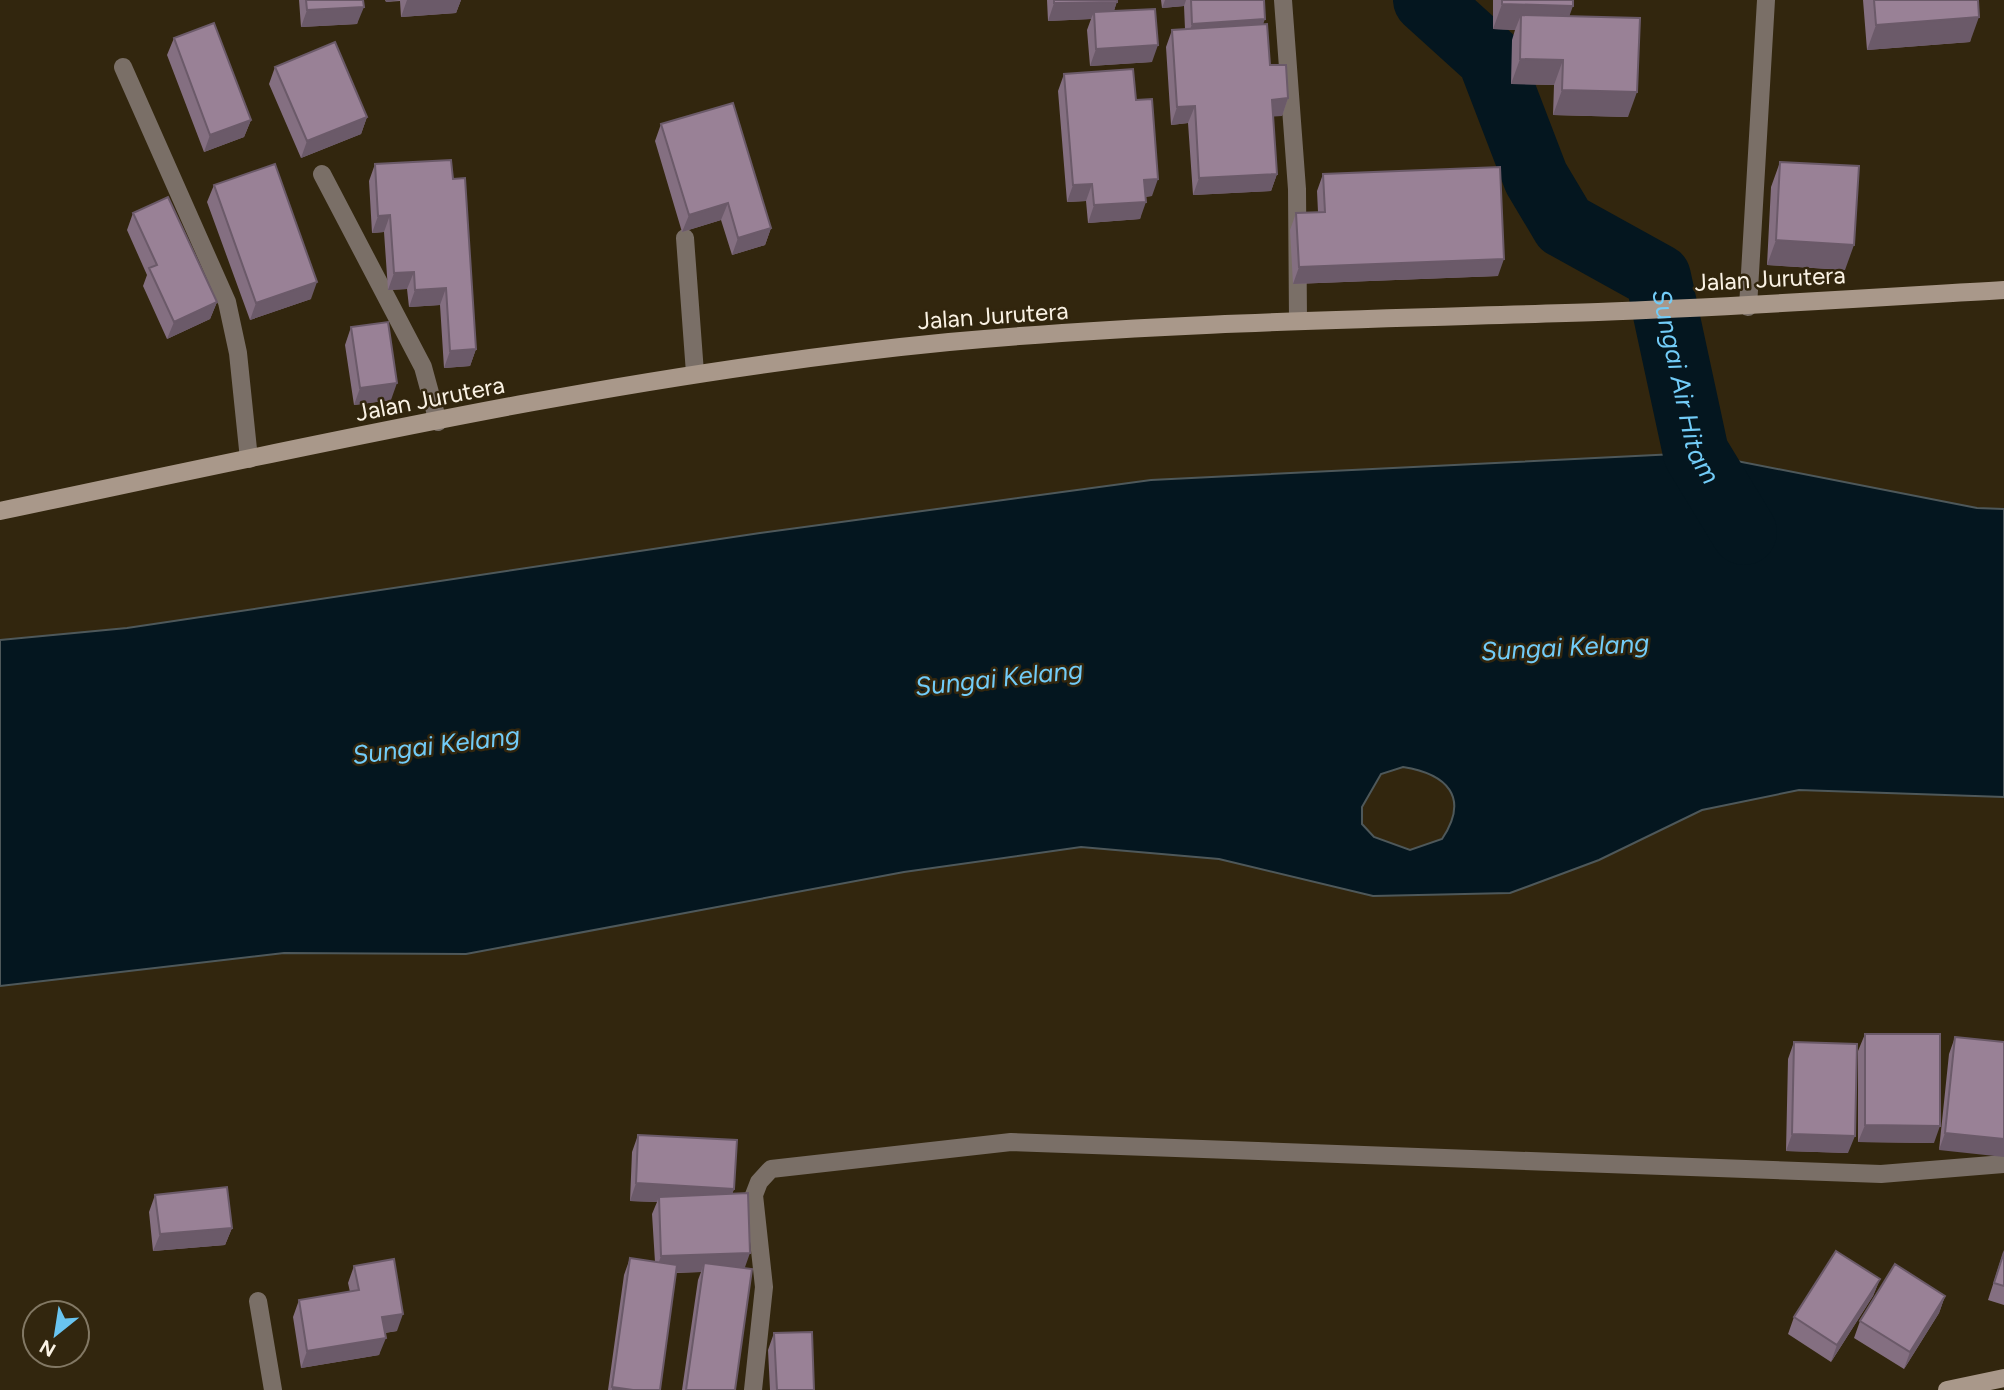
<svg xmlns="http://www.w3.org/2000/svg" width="2004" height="1390" viewBox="0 0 2004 1390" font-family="Figtree,sans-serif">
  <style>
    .water { fill: #04161f; stroke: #4e585a; stroke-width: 2; fill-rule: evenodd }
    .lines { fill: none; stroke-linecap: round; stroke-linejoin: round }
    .river { stroke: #04161f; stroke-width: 66 }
    .lane { stroke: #7a6f67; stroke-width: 18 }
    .street { stroke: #7a6f67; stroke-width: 18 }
    .secondary { stroke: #a9988a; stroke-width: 18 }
    .wall { fill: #846f81 }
    .shaded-wall { fill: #6b5a69 }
    .building { fill: #998196; stroke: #6b5a69; stroke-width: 2 }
    .labels { text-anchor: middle; stroke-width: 5; stroke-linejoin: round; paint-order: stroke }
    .street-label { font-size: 24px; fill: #faf2e4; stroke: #32260e }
    .water-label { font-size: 26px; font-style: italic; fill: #72ccf8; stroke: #32260e }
  </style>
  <rect width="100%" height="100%" fill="#32260e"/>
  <path class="water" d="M1696 453 1977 508 2004 509V797L1799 790 1702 810 1599 860 1510 893 1373 896 1219 859 1081 847 904 872 466 954 284 953 0 986V640L127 628 760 533 1151 480ZM1403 767C1447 774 1470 797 1442 839L1410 850 1374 837 1362 824V807L1381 774Z"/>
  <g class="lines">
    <path class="river" id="s1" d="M1426 0 1490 58 1536 178 1564 225 1658 277 1696 453 1744 532"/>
    <path class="lane" d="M685 238 695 373
      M258 1301 273 1390"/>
    <path class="street" d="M1283 0 1297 189 1298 320
      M123 67 227 302 238 353 249 459
      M322 174 423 367 438 422
      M1748 307 1766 0
      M753 1390 764 1287 754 1195 759 1182 771 1169 1011 1142 1881 1174 2004 1164"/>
    <path class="secondary" d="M0 511C314 445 629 373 949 342 1165 322 1382 319 1598 312 1734 307 1869 298 2004 290
      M1947 1390 2004 1378"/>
  </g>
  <path class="wall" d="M299 0H363L357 24 301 27Z
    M385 0H461L456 13 401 17 400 1 386 2Z
    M1047 0H1117L1114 11 1152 62 1090 66 1087 30 1091 19 1048 21Z
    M1161 0H1264L1263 24 1270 65 1288 98 1282 116H1273L1277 174 1271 191 1193 195 1188 123 1171 125 1166 47 1172 30 1185 29 1184 6 1162 8Z
    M1493 0H1573L1569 16 1628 117 1553 115 1554 85 1511 84 1512 40 1515 30 1493 29Z
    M1863 0H1978L1970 42 1867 50Z
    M174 38 251 120 244 137 204 152 167 55Z
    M275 67 367 117 361 134 301 158 269 84Z
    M1064 74 1152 196 1145 197 1140 219 1088 223 1086 201 1067 202 1058 91Z
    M661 124 771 228 765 245 732 255 721 220 682 232 655 141Z
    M1780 162 1845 270 1767 265 1771 187Z
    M375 164 453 179 476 349 470 366 444 368 440 305 409 307 407 289 388 290 384 232 372 233 369 181Z
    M1323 174 1498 276 1293 284 1290 230 1296 213 1318 212 1317 191Z
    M214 185 311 299 250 320 207 202Z
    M133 213 217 302 210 319 167 339 143 286 147 275 127 230Z
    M351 327 391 400 354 405 345 345Z
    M1865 1034 1934 1143 1858 1142V1051Z
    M1955 1037 2004 1042 1939 1150 1949 1054Z
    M1794 1042 1848 1153 1786 1151 1788 1059Z
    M638 1135 734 1189 732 1194 744 1268 735 1390H682L698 1280 701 1272 676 1273 660 1390H608L624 1275 630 1258 655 1262 652 1214 657 1202 630 1201 632 1152Z
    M155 1195 232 1228 225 1245 153 1251 149 1212Z
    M2004 1250V1305L1988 1300Z
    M354 1266 397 1331 385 1333 379 1355 301 1368 293 1317 299 1300 350 1292 348 1283Z
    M1880 1279 1873 1296 1831 1362 1788 1334 1794 1317Z
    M1945 1296 1939 1313 1904 1369 1854 1338 1860 1321Z
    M774 1333 814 1390H770L768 1350Z"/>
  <path class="shaded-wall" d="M386 0H400L386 2Z
    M407 0H461L456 13 401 17Z
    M1165 0H1186L1184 6 1162 8Z
    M1117 2 1111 19 1094 12 1091 19 1048 21 1054 3Z
    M1502 4 1573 6 1564 31 1521 15 1515 30 1493 29Z
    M364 7 357 24 301 27 307 10Z
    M1979 17 1970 42 1867 50 1876 25Z
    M1265 19 1259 36 1186 41 1192 24Z
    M1158 45 1152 62 1090 66 1096 49Z
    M1520 59 1563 60 1554 85 1511 84Z
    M1562 90 1637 92 1628 117 1553 115Z
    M1288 98 1282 116 1266 117 1272 100Z
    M1195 106 1188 123 1171 125 1177 107Z
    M367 117 361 134 301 158 307 141Z
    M251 120 244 137 204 152 210 135Z
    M1277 174 1271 191 1193 195 1199 178Z
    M1158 179 1152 196 1138 197 1144 180Z
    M1092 184 1086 201 1067 202 1073 185Z
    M1146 202 1140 219 1088 223 1094 205Z
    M728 203 721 220 682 232 689 215Z
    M390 215 384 232 372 233 378 216Z
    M771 228 765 245 732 255 738 238Z
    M1776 240 1854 245 1845 270 1767 265Z
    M1504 259 1498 276 1293 284 1299 267Z
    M414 272 407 289 388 290 394 273Z
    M317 282 311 299 250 320 256 303Z
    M446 288 440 305 409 307 415 290Z
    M217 302 210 319 167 339 174 322Z
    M476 349 470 366 444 368 450 351Z
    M397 383 391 400 354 405 360 388Z
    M1865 1125 1940 1126 1934 1143 1858 1142Z
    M1945 1133 2004 1139V1157L1939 1150Z
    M1792 1134 1855 1136 1848 1153 1786 1151Z
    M636 1183 734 1189 728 1206 659 1197 657 1202 630 1201Z
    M232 1228 225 1245 153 1251 160 1234Z
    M750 1253 744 1270 704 1263 701 1272 655 1273 661 1256Z
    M1880 1279 1873 1296 1831 1362 1837 1345Z
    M1945 1296 1939 1313 1904 1369 1910 1352Z
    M403 1314 397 1331 376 1334 382 1317Z
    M386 1338 379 1355 301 1368 307 1351Z
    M612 1387 633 1390H612Z"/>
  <path class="building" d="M306 0H363L364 7 307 10Z
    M1054 0H1117V2L1054 3Z
    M1191 0H1264L1265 19 1192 24Z
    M1502 0H1573V6L1502 4Z
    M1874 0H1978L1979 17 1876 25Z
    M1155 9 1158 45 1096 49 1094 12Z
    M1521 15 1640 18 1637 92 1562 90 1563 60 1520 59Z
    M214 23 251 120 210 135 174 38Z
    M1267 24 1270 65H1286L1288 98 1272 100 1277 174 1199 178 1195 106 1177 107 1172 30Z
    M335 42 367 117 307 141 275 67Z
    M1133 69 1136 100 1152 99 1158 179 1144 180 1146 202 1094 205 1092 184 1073 185 1064 74Z
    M733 103 771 228 738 238 728 203 689 215 661 124Z
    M451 160 453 179 465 178 476 349 450 351 446 288 415 290 414 272 394 273 390 215 378 216 375 164Z
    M1780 162 1859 166 1854 245 1776 240Z
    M275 164 317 282 256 303 214 185Z
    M1500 167 1504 259 1299 267 1296 213 1325 212 1323 174Z
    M168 197 217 302 174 322 149 268 157 265 133 213Z
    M388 322 397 383 360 388 351 327Z
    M1865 1034H1940V1126L1865 1125Z
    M1955 1037 2004 1042V1139L1945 1133Z
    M1794 1042 1857 1044 1855 1136 1792 1134Z
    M638 1135 737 1140 734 1189 636 1183Z
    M227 1187 232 1228 160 1234 155 1195Z
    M748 1193 750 1253 661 1256 659 1197Z
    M1836 1251 1880 1279 1837 1345 1794 1317Z
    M2004 1252V1286L1994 1283Z
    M630 1258 677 1265 660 1390H633L612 1387Z
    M394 1259 403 1314 382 1317 386 1338 307 1351 299 1300 359 1290 354 1266Z
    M704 1263 752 1269 735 1390H686Z
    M1895 1264 1945 1296 1910 1352 1860 1321Z
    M812 1332 814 1390H777L774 1333Z"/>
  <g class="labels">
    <g class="street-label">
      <text transform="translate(1770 279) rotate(-3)" y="8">Jalan Jurutera</text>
      <text transform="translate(993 316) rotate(-4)" y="8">Jalan Jurutera</text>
      <text transform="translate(430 399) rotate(-11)" y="8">Jalan Jurutera</text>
    </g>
    <g class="water-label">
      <text dy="9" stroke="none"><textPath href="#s1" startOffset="490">Sungai Air Hitam</textPath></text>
      <text transform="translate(1565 647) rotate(-3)" y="9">Sungai Kelang</text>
      <text transform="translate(999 678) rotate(-6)" y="9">Sungai Kelang</text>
      <text transform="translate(436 745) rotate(-7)" y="9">Sungai Kelang</text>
    </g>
  </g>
  <g transform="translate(56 1334) rotate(210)"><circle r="33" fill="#32260e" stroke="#827864" stroke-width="2"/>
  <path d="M0-5L12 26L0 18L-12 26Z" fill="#69c4f0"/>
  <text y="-10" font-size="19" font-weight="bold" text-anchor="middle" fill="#faf2e4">N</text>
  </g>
</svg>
